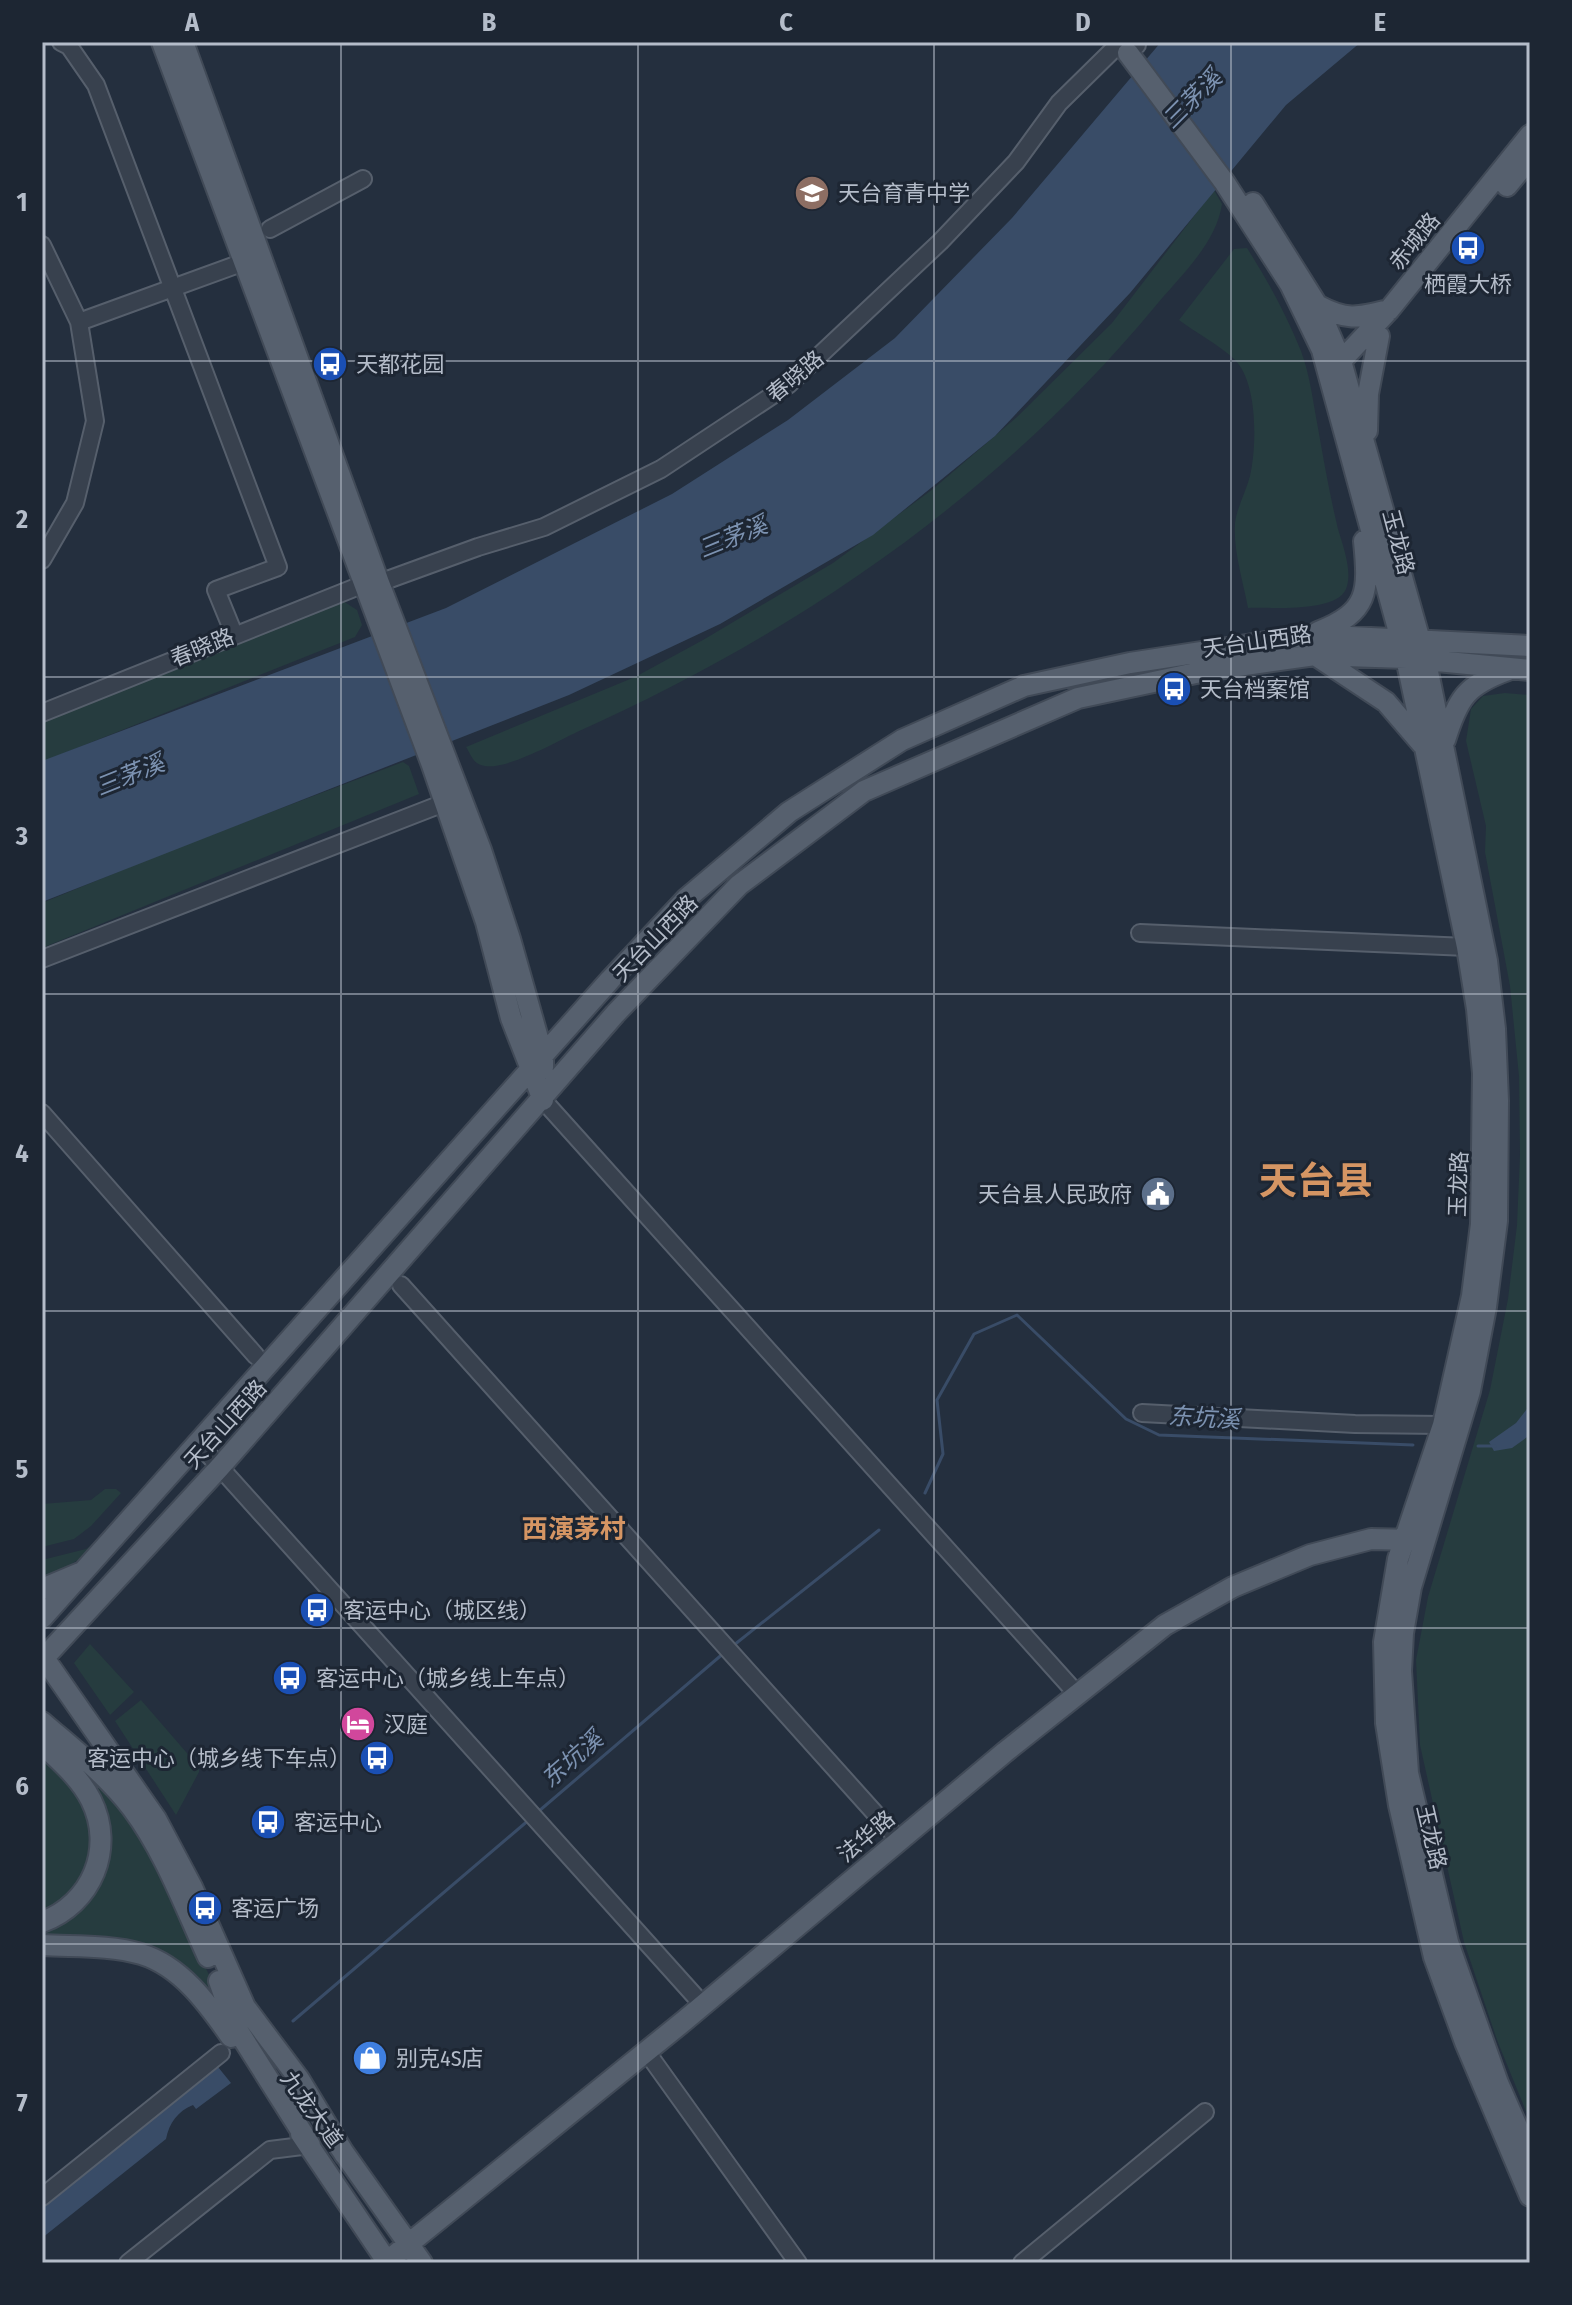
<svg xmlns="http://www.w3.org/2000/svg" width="1572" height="2305" viewBox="0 0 1572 2305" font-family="'Fira Sans Condensed','Noto Sans SC',sans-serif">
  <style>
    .green { fill: #263c3f }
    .water { fill: #394c67 }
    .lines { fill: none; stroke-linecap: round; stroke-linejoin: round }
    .stream { stroke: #394c67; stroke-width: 3 }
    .minor-casing { stroke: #565f6c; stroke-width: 20 }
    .major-casing { stroke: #414a57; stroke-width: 24 }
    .minor { stroke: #38414e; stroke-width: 16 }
    .major { stroke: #56606e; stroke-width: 20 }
    .grid { fill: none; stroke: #b4bcc9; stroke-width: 2; stroke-opacity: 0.55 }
    .labels { text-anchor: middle; stroke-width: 6; stroke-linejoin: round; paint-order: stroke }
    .poi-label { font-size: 22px; fill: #b4bcc9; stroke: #1d2633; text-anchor: start }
    .street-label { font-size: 22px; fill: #b4bcc9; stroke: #1d2633 }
    .water-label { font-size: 24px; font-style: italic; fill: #7c92b1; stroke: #1d2633 }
    .quarter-label { font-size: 26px; font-weight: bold; fill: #d59563; stroke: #1d2633 }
    .town-label { font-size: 38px; font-weight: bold; fill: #d59563; stroke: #1d2633 }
    .neatline { fill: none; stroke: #b4bcc9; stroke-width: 3 }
    .grid-label { font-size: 26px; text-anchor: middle; font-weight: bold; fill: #b4bcc9 }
  </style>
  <rect width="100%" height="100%" fill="#242f3e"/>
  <path class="green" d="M1214 190 1222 204C1216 245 1178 278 1153 309 997 496 798 633 577 732 556 742 502 773 481 765 473 763 470 753 466 747L635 677 703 640 833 563 933 489 1017 417 1112 323Z
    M1247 248C1268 281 1286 314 1301 351 1310 375 1313 402 1318 428 1324 462 1330 496 1338 529 1343 546 1353 572 1346 589 1336 613 1271 607 1248 608 1243 581 1233 550 1235 523 1237 507 1246 492 1250 476 1257 446 1258 381 1234 359 1218 344 1196 333 1179 320L1234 249Z
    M340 599 357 610 362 625 355 637 42 762V714Z
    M1505 693 1530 695V2121L1497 2040 1464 1942 1420 1745 1416 1660 1428 1597 1490 1390 1508 1299 1517 1225 1520 1155 1519 1076 1510 986 1485 852 1486 826 1466 741 1471 709 1483 696Z
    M403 762 409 766 419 794 42 948V903L171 850Z
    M105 1489H116L121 1493 91 1526 74 1539 42 1547V1504L91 1500Z
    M101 1538 86 1555 42 1582V1560L86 1549Z
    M90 1644 134 1692 110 1715 74 1663Z
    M141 1700 199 1767V1772L176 1815 115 1721Z
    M42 1733 86 1769 139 1830 212 1981 215 1989 211 1992 185 1967 42 1937Z"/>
  <path class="water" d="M1161 42H1361L1286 105 1130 293 995 436 873 535 720 624 569 695 42 902V761L446 608 672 494 788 420 895 338 1012 218Z
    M1530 1405V1435L1512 1448 1494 1451 1489 1442 1516 1423Z
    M218 2067 231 2083 196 2109 193 2105C178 2111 169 2123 166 2139L42 2238V2206Z"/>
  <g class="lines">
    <path class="stream" d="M1478 1446H1495
      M925 1493 943 1454 937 1400 974 1334 1017 1315 1126 1419 1159 1435 1413 1445
      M734 1645 879 1530
      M539 1811 725 1652
      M293 2021 530 1819"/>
    <g class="minor-casing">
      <path id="minor" d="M61 42 69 46 96 85 278 567 216 590 234 634
        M1134 42 1137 45
        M270 229 363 179
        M42 245 79 322 95 421 75 503 42 560
        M79 322 255 258
        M379 583 478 547 544 527 661 469 788 385 940 242 1016 162 1059 103 1121 42
        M42 713 364 584
        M1140 933 1467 947
        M42 959 444 803
        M543 1100 1077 1694
        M42 1113 256 1356
        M401 1285 899 1840
        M1142 1413 1355 1424 1443 1425
        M199 1444 702 2004
        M646 2051 798 2263
        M42 2197 221 2053
        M128 2263 270 2150 310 2145
        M1022 2263 1205 2112"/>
    </g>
    <g class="major-casing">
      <path id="major" d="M162 42 432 765 486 922 511 1018 543 1100
        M183 42 379 583 481 850 510 939 543 1056V1068
        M1128 53 1225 183 1290 284 1322 350 1406 658 1467 947 1477 1009 1483 1073 1481 1224 1472 1296 1443 1425 1398 1559 1384 1642 1386 1723 1399 1805 1434 1957 1465 2042 1530 2196
        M1507 186 1530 158
        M1253 203 1317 305 1341 361 1426 662 1487 961 1495 1029 1498 1101 1497 1221 1486 1307 1470 1391 1411 1587 1403 1633 1401 1671 1408 1773 1448 1942 1498 2083 1530 2156
        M1317 305C1347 321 1357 318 1389 310
        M1330 364 1341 361 1389 310 1530 135
        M1367 431 1368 394 1379 336
        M1318 632C1369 612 1369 592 1364 541
        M1315 655 1386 702 1422 744
        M1445 740C1458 698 1466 685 1508 670
        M42 1589 80 1573
        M42 1618 610 980 686 899 789 812 902 740 1024 686 1130 663 1311 635 1530 646
        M44 1658 156 1819 192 1887 245 2007 299 2079 345 2155
        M42 1660 220 1467 615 1014 739 885 864 791 1078 698 1210 670 1315 655 1406 658 1530 670
        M42 1722C73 1749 107 1775 132 1808 165 1852 185 1907 208 1957
        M42 1744C60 1761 80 1778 91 1800 115 1848 92 1904 42 1922
        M42 1945C74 1947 110 1945 141 1954 181 1966 208 2004 231 2037
        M230 1997 219 1981 235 2026 310 2145
        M301 2134 388 2263
        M339 2146 422 2263
        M385 2263 684 2021 1005 1752 1165 1625 1233 1587 1310 1555 1371 1539 1414 1540"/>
    </g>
    <use href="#minor" class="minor"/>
    <use href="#major" class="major"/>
  </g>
  <path class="grid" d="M341 42V2263M638 42V2263M934 42V2263M1231 42V2263M42 361H1530M42 677H1530M42 994H1530M42 1311H1530M42 1628H1530M42 1944H1530"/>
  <defs>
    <g id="school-disc" transform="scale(1.8)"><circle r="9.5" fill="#8d6e63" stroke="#1d2633"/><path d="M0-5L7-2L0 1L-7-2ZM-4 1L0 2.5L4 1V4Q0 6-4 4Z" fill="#fff"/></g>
    <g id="bus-disc" transform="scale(1.8)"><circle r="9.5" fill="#1a4fb4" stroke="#1d2633"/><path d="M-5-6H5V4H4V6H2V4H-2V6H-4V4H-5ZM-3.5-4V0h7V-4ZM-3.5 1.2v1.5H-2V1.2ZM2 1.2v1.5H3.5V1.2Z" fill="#fff"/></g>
    <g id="civic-disc" transform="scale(1.8)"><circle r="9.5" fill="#5c6f8a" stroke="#1d2633"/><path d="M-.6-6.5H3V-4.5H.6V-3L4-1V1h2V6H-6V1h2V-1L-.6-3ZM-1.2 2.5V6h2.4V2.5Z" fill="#fff"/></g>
    <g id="hotel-disc" transform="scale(1.8)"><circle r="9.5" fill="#d1479c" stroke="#1d2633"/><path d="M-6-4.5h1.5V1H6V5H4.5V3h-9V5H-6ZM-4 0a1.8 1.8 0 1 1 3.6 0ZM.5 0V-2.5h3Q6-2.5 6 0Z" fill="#fff"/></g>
    <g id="shop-disc" transform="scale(1.8)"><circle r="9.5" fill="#3f7fe0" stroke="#1d2633"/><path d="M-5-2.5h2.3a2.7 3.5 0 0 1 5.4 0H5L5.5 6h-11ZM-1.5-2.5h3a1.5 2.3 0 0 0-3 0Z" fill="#fff"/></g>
  </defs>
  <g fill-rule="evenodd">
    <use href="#school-disc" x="812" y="193"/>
    <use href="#bus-disc" x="1468" y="248"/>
    <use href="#bus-disc" x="330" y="364"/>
    <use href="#bus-disc" x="1174" y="689"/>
    <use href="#civic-disc" x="1158" y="1194"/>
    <use href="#bus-disc" x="317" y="1610"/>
    <use href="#bus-disc" x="290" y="1678"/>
    <use href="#hotel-disc" x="358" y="1724"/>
    <use href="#bus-disc" x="377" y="1758"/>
    <use href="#bus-disc" x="268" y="1822"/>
    <use href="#bus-disc" x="205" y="1908"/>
    <use href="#shop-disc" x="370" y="2058"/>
  </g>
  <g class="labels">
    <g class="poi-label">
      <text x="838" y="201">天台育青中学</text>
      <text x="1468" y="292" text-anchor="middle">栖霞大桥</text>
      <text x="356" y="372">天都花园</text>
      <text x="1200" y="697">天台档案馆</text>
      <text x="1132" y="1202" text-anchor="end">天台县人民政府</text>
      <text x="343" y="1618">客运中心（城区线）</text>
      <text x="316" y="1686">客运中心（城乡线上车点）</text>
      <text x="384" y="1732">汉庭</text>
      <text x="351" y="1766" text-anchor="end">客运中心（城乡线下车点）</text>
      <text x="294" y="1830">客运中心</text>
      <text x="231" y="1916">客运广场</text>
      <text x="396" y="2066">别克4S店</text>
    </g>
    <g class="street-label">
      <text transform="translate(1414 241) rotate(-51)" y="8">赤城路</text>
      <text transform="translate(795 376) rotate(-40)" y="8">春晓路</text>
      <text transform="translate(1399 542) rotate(75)" y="8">玉龙路</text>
      <text transform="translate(1257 641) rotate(-8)" y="8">天台山西路</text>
      <text transform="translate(202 647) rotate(-22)" y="8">春晓路</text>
      <text transform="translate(655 938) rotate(-46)" y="8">天台山西路</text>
      <text transform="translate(1458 1184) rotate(-88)" y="8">玉龙路</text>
      <text transform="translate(225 1424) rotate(-48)" y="8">天台山西路</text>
      <text transform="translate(866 1836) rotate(-40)" y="8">法华路</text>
      <text transform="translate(1432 1837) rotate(77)" y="8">玉龙路</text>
      <text transform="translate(312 2109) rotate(54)" y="8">九龙大道</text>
    </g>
    <g class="water-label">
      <text transform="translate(1192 99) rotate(-45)" y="8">三茅溪</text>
      <text transform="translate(733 537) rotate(-22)" y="8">三茅溪</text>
      <text transform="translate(130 775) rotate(-22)" y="8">三茅溪</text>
      <text transform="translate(1204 1418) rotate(3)" y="8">东坑溪</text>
      <text transform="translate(572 1759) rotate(-41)" y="8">东坑溪</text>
    </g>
    <g class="quarter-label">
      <text x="574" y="1538">西演茅村</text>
    </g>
    <g class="town-label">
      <text x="1316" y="1194">天台县</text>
    </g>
  </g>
  <rect width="1572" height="2305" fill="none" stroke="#1d2633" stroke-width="88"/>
  <rect x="44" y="44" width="1484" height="2217" class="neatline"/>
  <g class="grid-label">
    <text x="192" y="31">A</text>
    <text x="489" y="31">B</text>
    <text x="786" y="31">C</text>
    <text x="1083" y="31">D</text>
    <text x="1380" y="31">E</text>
    <text x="22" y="211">1</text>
    <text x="22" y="528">2</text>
    <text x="22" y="845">3</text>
    <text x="22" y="1162">4</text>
    <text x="22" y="1478">5</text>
    <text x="22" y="1795">6</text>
    <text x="22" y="2112">7</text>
  </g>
</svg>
